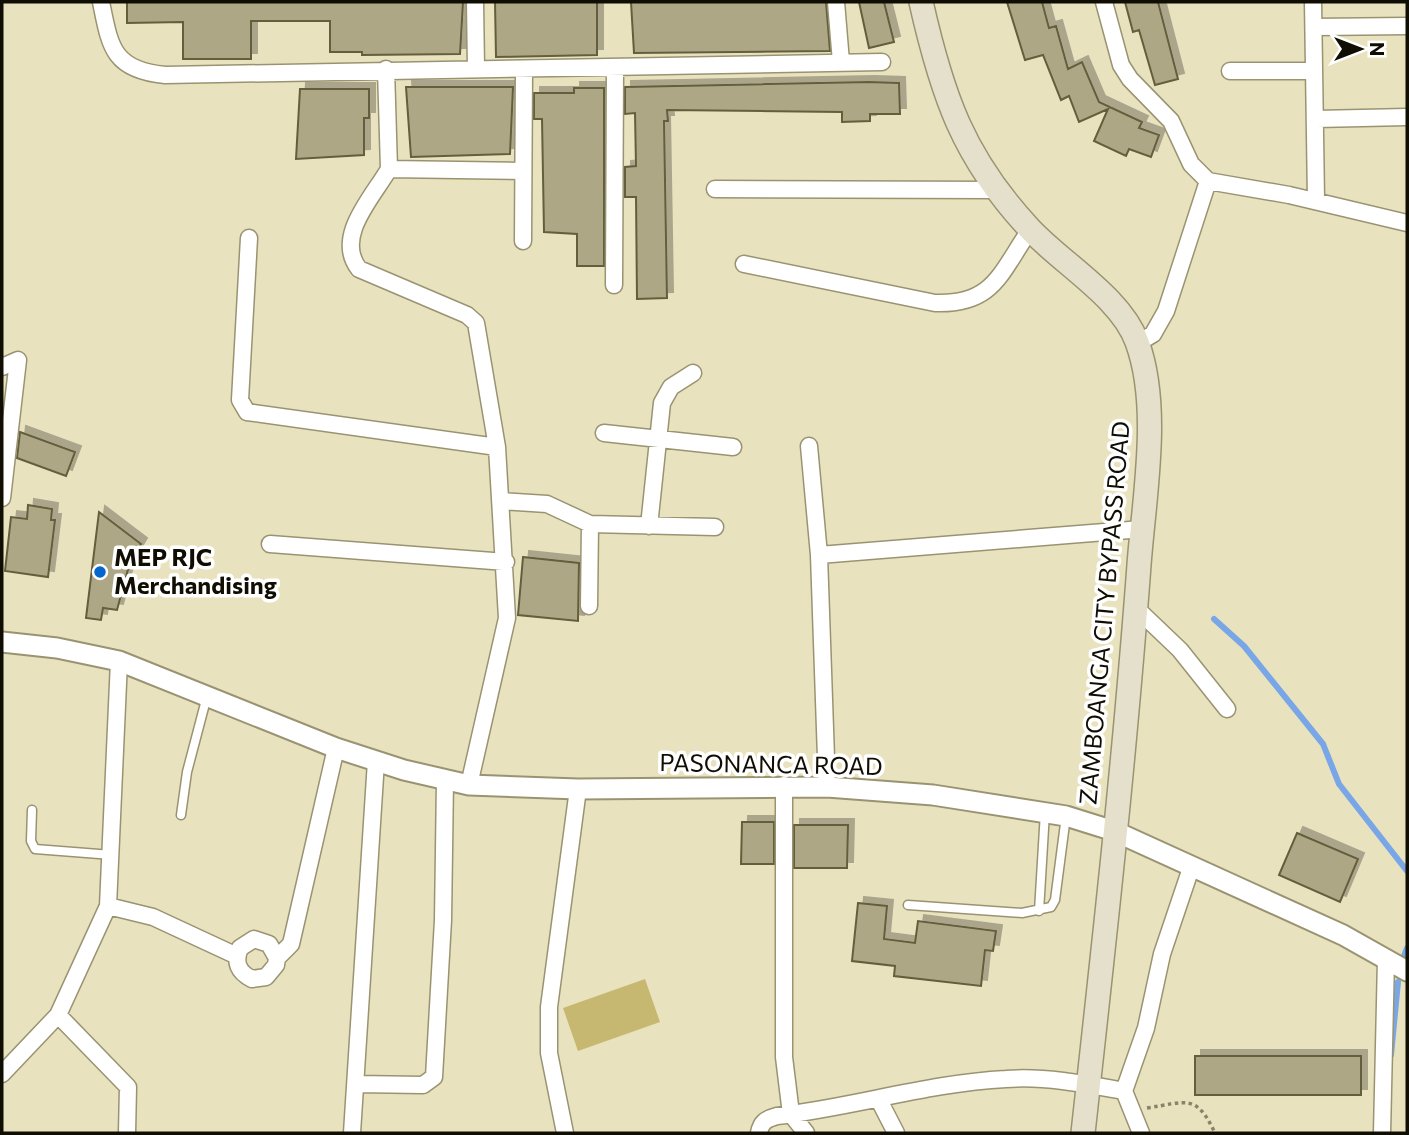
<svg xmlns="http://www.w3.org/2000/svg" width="1409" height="1135" viewBox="0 0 1409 1135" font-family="Commissioner,sans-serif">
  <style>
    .green { fill: #c6b870 }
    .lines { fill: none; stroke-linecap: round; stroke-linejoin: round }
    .stream { stroke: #78a6e6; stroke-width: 6 }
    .building { fill: #aea786; stroke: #645e3e; stroke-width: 2; filter: url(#shadow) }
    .service-casing { stroke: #9a9372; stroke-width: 11 }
    .minor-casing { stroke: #9a9372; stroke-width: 19 }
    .tertiary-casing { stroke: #9a9372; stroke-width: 23 }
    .secondary-casing { stroke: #9a9372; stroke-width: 26 }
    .path { stroke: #88836b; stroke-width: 3.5; stroke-dasharray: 3.5 3.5; stroke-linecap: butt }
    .service { stroke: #fff; stroke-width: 8 }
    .minor { stroke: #fff; stroke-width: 16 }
    .tertiary { stroke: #fff; stroke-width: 19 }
    .secondary { stroke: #e5e0cb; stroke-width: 23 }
    .poi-dot { fill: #0566ce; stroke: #fff; stroke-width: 2.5 }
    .labels { text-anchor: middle; stroke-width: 7; stroke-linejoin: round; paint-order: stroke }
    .poi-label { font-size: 24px; font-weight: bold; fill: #100e03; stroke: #fff; text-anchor: start }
    .street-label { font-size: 24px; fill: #100e03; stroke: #fff }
  </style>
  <defs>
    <filter id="shadow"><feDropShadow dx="6" dy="-6" stdDeviation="0" flood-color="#0004"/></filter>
  </defs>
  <rect width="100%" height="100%" fill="#e9e2be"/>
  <path class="green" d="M645 979 660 1022 578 1051 563 1008Z"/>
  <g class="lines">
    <path class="stream" d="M1214 619 1244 646 1323 744 1339 784 1407 871
      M1403 959 1407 948
      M1391 1055 1398 982"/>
  </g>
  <path class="building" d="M127 2H463L460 54 362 55V52H330V21H251V59H183V22L127 23Z
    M495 2H597V55L496 57Z
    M631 2H826L830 51 634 53Z
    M859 2H884L894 42 869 48Z
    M1007 2H1042L1049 28 1056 26 1068 69 1082 62 1099 102 1142 122 1139 128 1159 135 1151 157 1129 149 1126 156 1094 141 1108 109 1079 122 1069 96 1061 100 1043 55 1025 60Z
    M1125 2H1158L1178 79 1155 85 1139 30 1133 32Z
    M869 82 899 83 900 114H870V121L842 122V112L667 110 668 121H664L667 298 637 299 636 197H625V167L636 166 635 113 625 114V87Z
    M406 87H513L510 154 411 157Z
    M574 88H604V266H577V234L544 232 542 119H534V93H574Z
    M300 89H369V118H364V155L296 159Z
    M20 432 75 452 66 476 17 458Z
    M28 505 52 509 51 520H55L48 577 5 571 11 517 27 519Z
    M99 512 141 544 130 562 117 610 103 608 101 620 86 618Z
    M523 557 579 563 578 621 518 615Z
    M742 822H774V864H741Z
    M794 825H848L847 868H794Z
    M1297 833 1358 859 1340 902 1279 875Z
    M858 903 887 906 884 939 915 943 918 921 996 931 993 951 985 950 981 986 894 976 895 966 852 961Z
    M1195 1056H1361V1095H1195Z"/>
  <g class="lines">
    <g class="service-casing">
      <path id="service" d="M32 810 31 841 35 849 112 855
        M181 815 187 772 207 696
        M908 905 1022 913 1051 907 1055 900 1066 816
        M1039 911 1045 812"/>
    </g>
    <g class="minor-casing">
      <path id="minor" d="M101 2C110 46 112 70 165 75L882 62
        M475 2 476 69
        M836 2 841 62
        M1104 2 1121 65 1130 79 1171 121 1191 164 1208 181 1289 195 1407 223
        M1313 2 1316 200
        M1315 27 1407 26
        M386 69 389 169 523 171
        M1230 71H1313
        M1316 119 1407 117
        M389 169C372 198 334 237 359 269L467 315 476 323 497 447 507 618 469 785
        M715 189 996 190
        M249 238 240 400 247 412 497 447
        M523 241 524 69
        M744 264 935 303C994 305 1000 273 1030 230
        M614 285 615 69
        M1138 343 1153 334 1166 311 1208 181
        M2 367 18 360 2 498
        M604 433 733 447
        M809 446 819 555 827 787
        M502 501 547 504 590 524 715 527
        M649 526 662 403 671 387 693 373
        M270 544 506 562
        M819 555 1142 529
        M589 606 590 524
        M1136 608 1180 650 1227 709
        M784 785V1057L791 1114 806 1133
        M108 906 153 917 237 956
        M277 958 269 944 254 939 240 948C234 962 238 972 252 979L266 977 276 965 277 958 291 944 336 748
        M58 1015 128 1087 127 1133
        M2 1074 58 1015 108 906 119 661
        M357 1084 423 1085 434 1077 443 920 445 780
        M879 1100 896 1133
        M352 1133 376 761
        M565 1133 549 1053V1007L578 789
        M759 1133C761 1122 766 1119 777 1116 854 1107 929 1083 1006 1079 1045 1076 1086 1084 1124 1091
        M1141 1133 1124 1091 1146 1028 1162 954 1191 868
        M1382 1133 1386 959"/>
    </g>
    <g class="tertiary-casing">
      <path id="tertiary" d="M2 642 57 648 119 661 336 748 404 770 469 785 578 789 827 787 933 795 1066 816 1114 831 1343 935 1407 971"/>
    </g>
    <g class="secondary-casing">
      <path id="secondary" d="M921 2C942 95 963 157 1029 228 1061 263 1121 297 1137 342 1161 407 1144 497 1139 565 1125 755 1104 944 1083 1133"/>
    </g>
    <path class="path" d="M1147 1108C1187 1102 1196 1093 1215 1133"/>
    <use href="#service" class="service"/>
    <use href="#minor" class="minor"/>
    <use href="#tertiary" class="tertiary"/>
    <use href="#secondary" class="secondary"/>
  </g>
  <circle class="poi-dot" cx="100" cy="572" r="7"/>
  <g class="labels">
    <g class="poi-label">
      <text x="114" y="566">MEP RJC<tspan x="114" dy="28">Merchandising</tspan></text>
    </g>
    <g class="street-label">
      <text transform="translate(1105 613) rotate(-85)" y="8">ZAMBOANGA CITY BYPASS ROAD</text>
      <text transform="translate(771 765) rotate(1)" y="8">PASONANCA ROAD</text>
    </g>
  </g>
  <rect width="1409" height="1135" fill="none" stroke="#100e03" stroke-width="7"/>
  <g transform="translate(1360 49) rotate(90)" stroke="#ffffff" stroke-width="5" paint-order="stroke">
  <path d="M0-5L12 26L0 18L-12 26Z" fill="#100e03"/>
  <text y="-10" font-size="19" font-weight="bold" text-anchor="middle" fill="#100e03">N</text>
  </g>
</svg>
